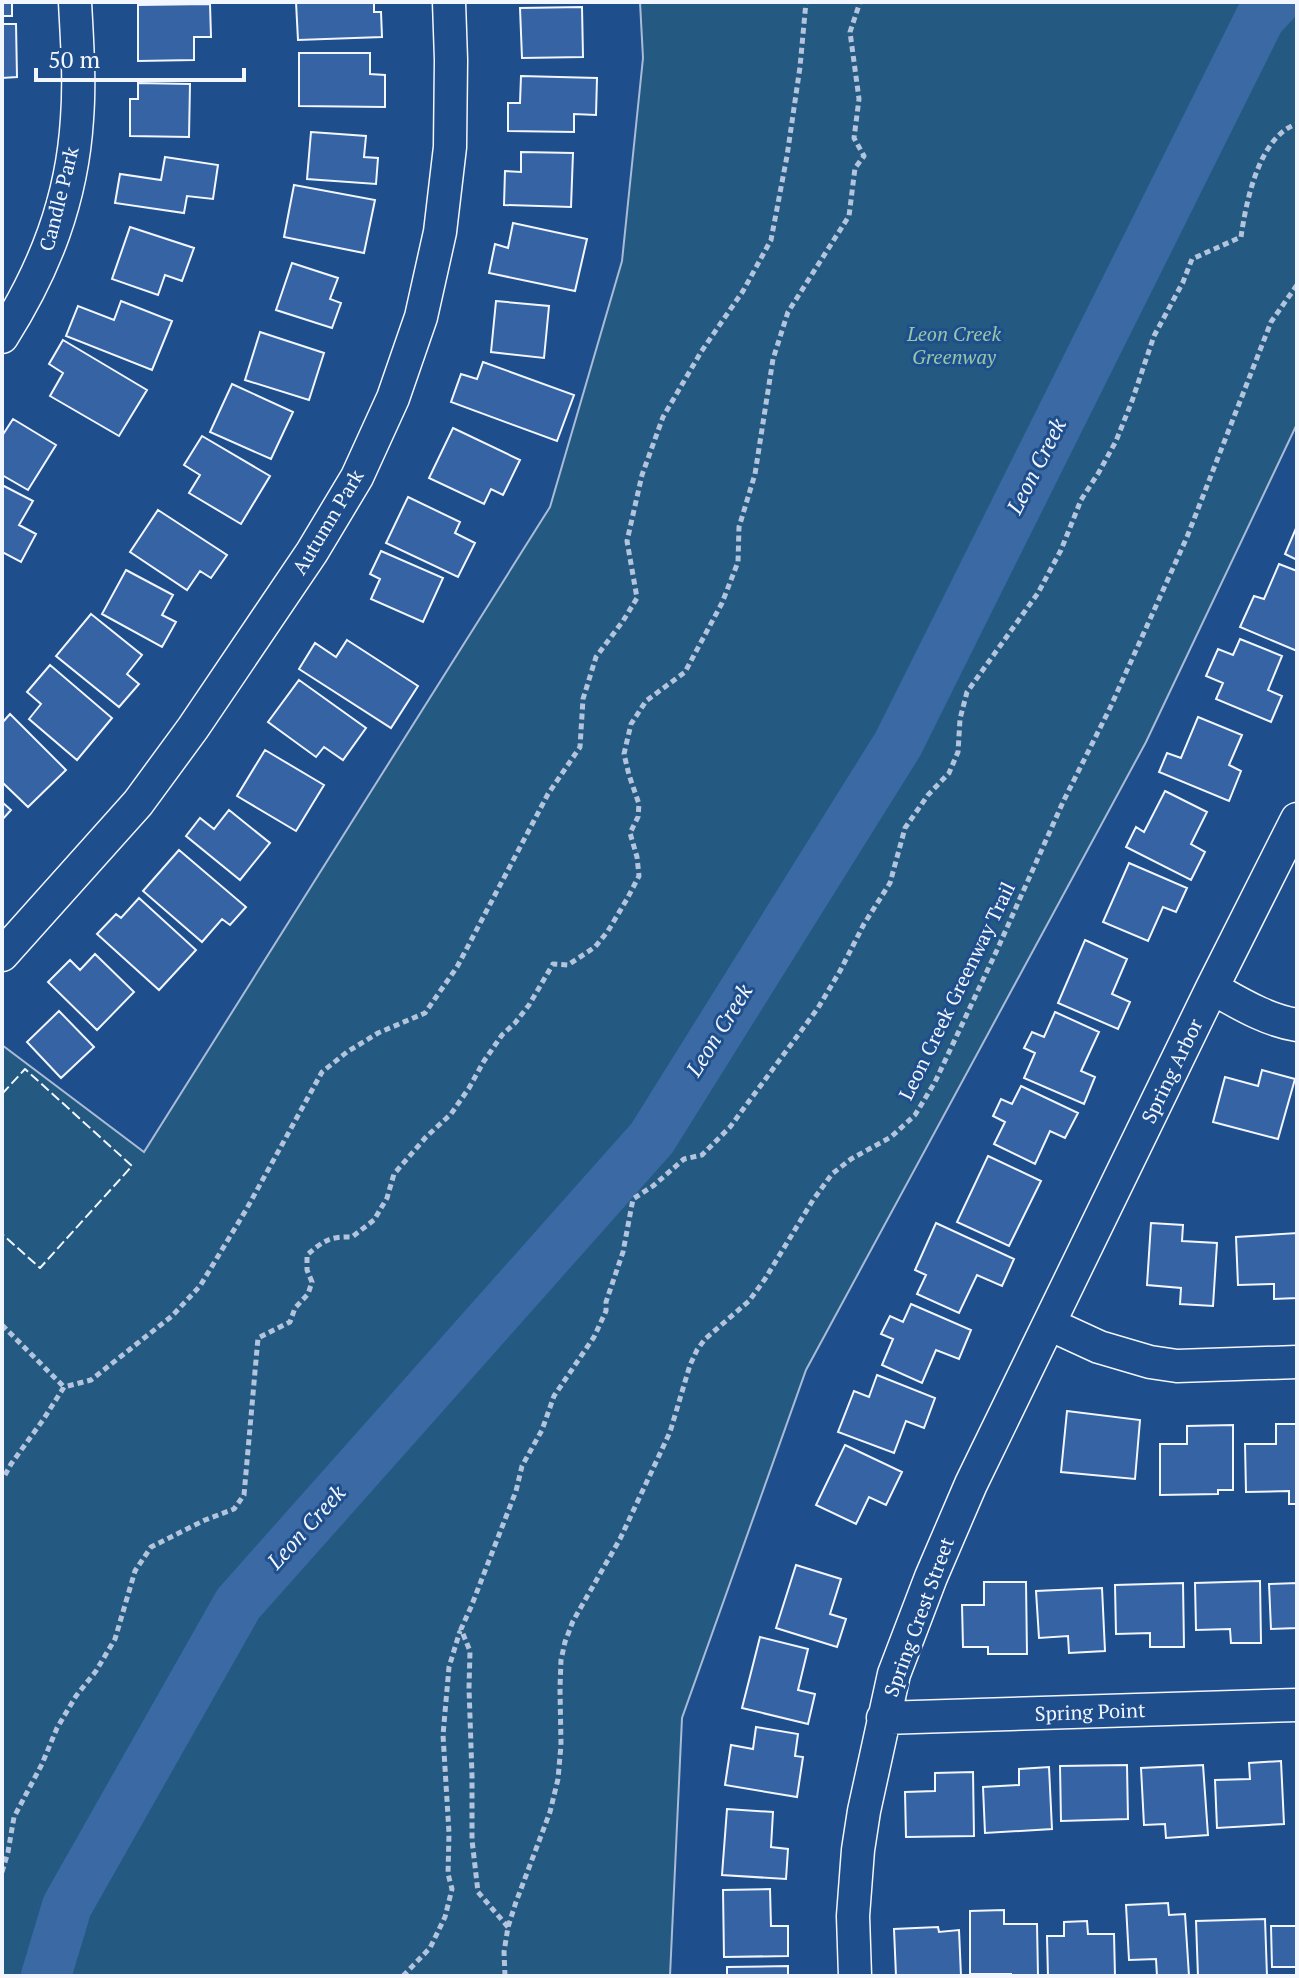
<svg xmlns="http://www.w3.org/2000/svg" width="1299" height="1978" viewBox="0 0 1299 1978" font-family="'PT Serif',serif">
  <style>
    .green { fill: #245a82; stroke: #a8bbd7; stroke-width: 2 }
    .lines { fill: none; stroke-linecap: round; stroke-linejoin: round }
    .river { stroke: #3b69a3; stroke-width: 50 }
    .building { fill: #3563a3; stroke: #f2f6ff; stroke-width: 2 }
    .minor-casing { stroke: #f2f6ff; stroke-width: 35 }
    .path { stroke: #b3c4dc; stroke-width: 5; stroke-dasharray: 6 4; stroke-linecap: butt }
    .minor { stroke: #1f4e8c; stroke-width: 32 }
    .fence { stroke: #f2f6ff; stroke-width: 2; stroke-dasharray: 10 4; stroke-linecap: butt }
    .labels { text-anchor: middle; stroke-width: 6; stroke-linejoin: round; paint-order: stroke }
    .street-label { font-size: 20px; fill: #f2f6ff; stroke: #1f4e8c }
    .park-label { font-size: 20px; font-style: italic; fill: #97c8a6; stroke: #1f4e8c }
    .water-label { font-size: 22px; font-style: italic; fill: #f2f6ff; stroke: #1f4e8c }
  </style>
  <rect width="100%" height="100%" fill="#1f4e8c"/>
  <path class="green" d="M640 2H1297V424L1146 742 806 1370 682 1718 670 1976H2V1045L144 1152 550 507 622 261 643 58Z"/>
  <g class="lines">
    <path class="river" d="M46 1976 67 1906 238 1604 652 1138 898 744 1260 18 1275 2"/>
  </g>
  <path class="building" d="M2 2H12V16H2Z
    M296 2H374V12H381L382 37 298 40Z
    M210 4 211 37H194V60L138 61V5Z
    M582 7 583 57 522 58 520 8Z
    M2 24H16L17 77 2 78Z
    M299 53H370V74L385 75V107L299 106Z
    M521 76 597 78 596 115 574 114V132L508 131V103H520Z
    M138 83 190 84 189 137 130 136V99H138Z
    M311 132 366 136 364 157 378 158 376 184 307 179Z
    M521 152 573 153 571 207 504 205 505 171 521 172Z
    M165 157 218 165 213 199 187 196 184 213 115 203 120 174 161 180Z
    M294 185 375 200 364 253 284 237Z
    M513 223 587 239 575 291 489 273 495 244 508 248Z
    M130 227 194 248 182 281 165 275 158 295 112 279Z
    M292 263 338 278 330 299 341 303 332 328 276 310Z
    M121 301 172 321 152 370 66 336 78 306 114 320Z
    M496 301 549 306 544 358 491 352Z
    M260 332 324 353 309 400 245 380Z
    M63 340 147 390 119 436 50 396 63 373 49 364Z
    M483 362 574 395 557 441 451 402 461 374 477 379Z
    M232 384 293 412 271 459 210 432Z
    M13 419 56 445 28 490 2 475V436Z
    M453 428 520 460 503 495 491 489 484 504 429 478Z
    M202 436 270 476 241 524 189 493 200 475 184 465Z
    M2 485 33 501 19 525 36 534 21 562 2 552Z
    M408 497 460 522 455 533 475 543 458 577 386 543Z
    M158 510 227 555 211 578 200 571 187 590 130 552Z
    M1297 526V560L1285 554Z
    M381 551 443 578 423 622 371 599 380 579 370 574Z
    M1279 564 1297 571V651L1240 627 1254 596 1264 599Z
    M126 570 173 595 162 615 176 622 162 647 102 614Z
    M91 614 142 655 127 674 139 684 119 707 56 656Z
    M1240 639 1282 656 1268 690 1282 696 1271 722 1216 699 1223 683 1206 676 1218 649 1233 655Z
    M347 640 418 686 391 728 299 669 315 643 336 657Z
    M50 665 112 718 77 760 29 719 41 704 27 692Z
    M299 680 366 728 343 760 324 747 316 757 268 722Z
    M10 714 66 770 28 807 2 782V723Z
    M1198 717 1242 735 1229 765 1241 771 1229 801 1159 772 1167 753 1181 758Z
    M265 750 324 785 296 831 237 796Z
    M1165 791 1207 812 1191 844 1205 852 1191 880 1126 847 1136 827 1144 832Z
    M2 802 11 810 2 820Z
    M229 810 270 843 240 880 186 836 200 818 214 829Z
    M179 850 246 907 230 925 222 919 202 942 143 891Z
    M1129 863 1187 888 1176 912 1163 907 1148 941 1103 922Z
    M139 898 196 950 159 990 97 934 116 914 121 918Z
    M1085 940 1127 959 1112 994 1130 1002 1118 1029 1058 1003Z
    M95 954 134 992 97 1030 48 982 70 960 80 970Z
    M59 1011 94 1047 61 1078 27 1042Z
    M1055 1012 1099 1032 1081 1071 1095 1077 1084 1104 1024 1078 1035 1053 1024 1048 1032 1032 1044 1037Z
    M1262 1070 1295 1079 1278 1139 1213 1122 1225 1077 1258 1086Z
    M1021 1086 1078 1113 1065 1138 1050 1131 1035 1164 994 1144 1005 1122 993 1116 1001 1099 1012 1104Z
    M988 1156 1041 1181 1009 1246 957 1222Z
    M936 1223 1014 1259 1002 1286 977 1275 959 1313 917 1294 926 1275 915 1270Z
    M1151 1223 1183 1225 1182 1241 1217 1243 1213 1306 1180 1304 1181 1288 1147 1285Z
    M1297 1233V1298L1274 1299V1284L1238 1285 1236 1237Z
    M911 1304 971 1330 959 1359 936 1350 922 1383 882 1365 893 1339 881 1334 890 1316 903 1322Z
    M877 1375 935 1398 924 1428 906 1421 894 1453 838 1432 854 1391 869 1397Z
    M1067 1411 1140 1420 1135 1479 1061 1472Z
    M1276 1424H1297V1504H1289V1491L1246 1492 1245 1444H1276Z
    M1233 1425V1490H1218V1494L1160 1495V1444H1187V1426Z
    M845 1445 902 1472 886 1505 869 1497 856 1524 816 1505Z
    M796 1565 841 1579 830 1614 846 1619 837 1647 776 1628Z
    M1260 1581 1261 1643H1231L1230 1629 1196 1630 1195 1583Z
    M984 1582H1026L1027 1654H988V1647H963L962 1605H984Z
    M1183 1583 1184 1647H1150V1633L1116 1634 1115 1585Z
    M1297 1583V1628L1271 1629 1269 1584Z
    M1102 1588 1105 1651 1069 1653 1068 1636 1039 1638 1036 1591Z
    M760 1637 808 1649 798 1690 815 1694 808 1724 742 1708Z
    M756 1727 798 1734 795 1756 803 1757 797 1797 725 1785 731 1745 753 1749Z
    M1281 1761 1284 1824 1217 1828 1215 1780 1250 1779 1249 1763Z
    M1127 1765 1128 1819 1061 1821 1060 1766Z
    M1203 1765 1208 1835 1166 1838 1165 1824 1144 1825 1141 1768Z
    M1049 1767 1052 1829 985 1833 983 1787 1019 1785V1769Z
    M973 1772 974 1836 906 1837 905 1792 935 1791V1773Z
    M727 1809 773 1812 771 1847 788 1849 786 1879 722 1875Z
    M770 1889 771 1926H788V1956L724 1957 723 1890Z
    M1168 1903 1169 1915 1185 1914 1189 1976H1157L1156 1959 1129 1960 1126 1905Z
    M1004 1910V1924H1037L1038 1976H1011V1974H970V1911Z
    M1265 1919 1267 1976H1198L1196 1921Z
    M1087 1921 1088 1934H1114L1115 1976H1048L1047 1936H1064V1922Z
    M1271 1926H1297V1967H1272Z
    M938 1927 939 1932 959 1930 961 1976H896L894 1929Z
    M788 1966V1976H727V1967Z"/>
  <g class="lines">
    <g class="minor-casing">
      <path id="minor" d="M2 337C45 269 72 200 77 119 80 80 77 41 75 2
        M2 955 138 803 193 728 312 552 357 477 393 398 421 317 440 232 450 147 451 60 449 2
        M1212 988C1239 1003 1266 1020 1297 1025
        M1049 1324 1099 1347 1150 1362 1177 1366 1297 1362
        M883 1718 1297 1705
        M855 1976 853 1916 858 1850 864 1811 894 1674 931 1577 971 1484 1212 988 1297 819"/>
    </g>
    <path class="path" d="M2 1325 64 1387
      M5 1475 11 1464 43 1420 64 1387 91 1380 172 1316 200 1286 246 1210 322 1072 347 1052 378 1033 425 1013 457 967 548 794 580 747 583 699 596 657 623 621 637 598 627 541 642 475 663 417 701 352 743 291 771 240 787 156 800 67 806 2
      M2 1872 8 1852 14 1817 42 1764 57 1728 76 1696 96 1671 115 1639 135 1571 151 1547 205 1520 234 1509 244 1495 258 1338 290 1322 295 1308 308 1294 312 1282 307 1270V1255C323 1241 330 1236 352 1237L374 1220 387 1198 394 1174 426 1137 451 1114 469 1088 484 1061 502 1035 515 1023 529 1005 553 964 568 965 595 947 608 931 627 899 639 876 637 857 630 833 638 817 639 804 629 775 624 754 631 724 646 701 685 672 722 603 738 562 739 527 755 474 773 359 788 312 849 216 855 168 864 156 854 138 859 99 850 32 860 2
      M508 1927 478 1892 472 1840V1776L469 1688 470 1651 461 1629 471 1607 516 1491 522 1466 542 1430 554 1396 594 1337 606 1311V1302L623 1252 633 1199 653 1186 684 1159 702 1155 730 1127 818 1008 840 971 864 924 890 883 905 828 928 795 949 773 958 752 960 719 967 692 1038 593 1061 550 1081 500 1099 472 1116 441 1132 401 1154 336 1183 282 1192 259 1241 237C1246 202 1259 136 1297 124
      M403 1976 430 1948 445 1917 452 1889 448 1874 449 1833 443 1735 449 1667 460 1631
      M505 1976 504 1952 508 1927 516 1902 550 1812 558 1779 561 1745 560 1688 561 1660 565 1642 573 1621 620 1539 657 1460 670 1432 690 1365 697 1350 705 1339 749 1301 765 1279 813 1200 832 1174 851 1159 891 1137 915 1115 935 1082 997 950 1063 802 1110 708 1187 537 1271 322 1297 285"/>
    <use href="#minor" class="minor"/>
    <path class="fence" d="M2 1094 25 1069 132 1166 40 1268 2 1234"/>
  </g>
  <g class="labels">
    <g class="street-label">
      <text transform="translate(59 199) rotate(-76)" y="7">Candle Park</text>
      <text transform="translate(328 522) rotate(-59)" y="7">Autumn Park</text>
      <text transform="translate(957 991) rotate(-64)" y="7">Leon Creek Greenway Trail</text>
      <text transform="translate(1172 1071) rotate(-64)" y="7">Spring Arbor</text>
      <text transform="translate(919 1617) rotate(-70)" y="7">Spring Crest Street</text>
      <text transform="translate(1090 1712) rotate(-2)" y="7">Spring Point</text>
    </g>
    <g class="park-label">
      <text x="954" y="341">Leon Creek<tspan x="954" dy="23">Greenway</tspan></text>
    </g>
    <g class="water-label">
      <text transform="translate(1036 466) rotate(-63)" y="8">Leon Creek</text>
      <text transform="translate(719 1030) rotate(-58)" y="8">Leon Creek</text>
      <text transform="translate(306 1527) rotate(-48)" y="8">Leon Creek</text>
    </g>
  </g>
  <rect width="1299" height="1978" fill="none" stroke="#f2f6ff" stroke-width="8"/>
  <path d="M36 68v12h208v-12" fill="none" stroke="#f2f6ff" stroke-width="4"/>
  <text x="48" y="68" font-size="24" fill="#f2f6ff" stroke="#1f4e8c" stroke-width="6" paint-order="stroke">50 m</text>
</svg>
